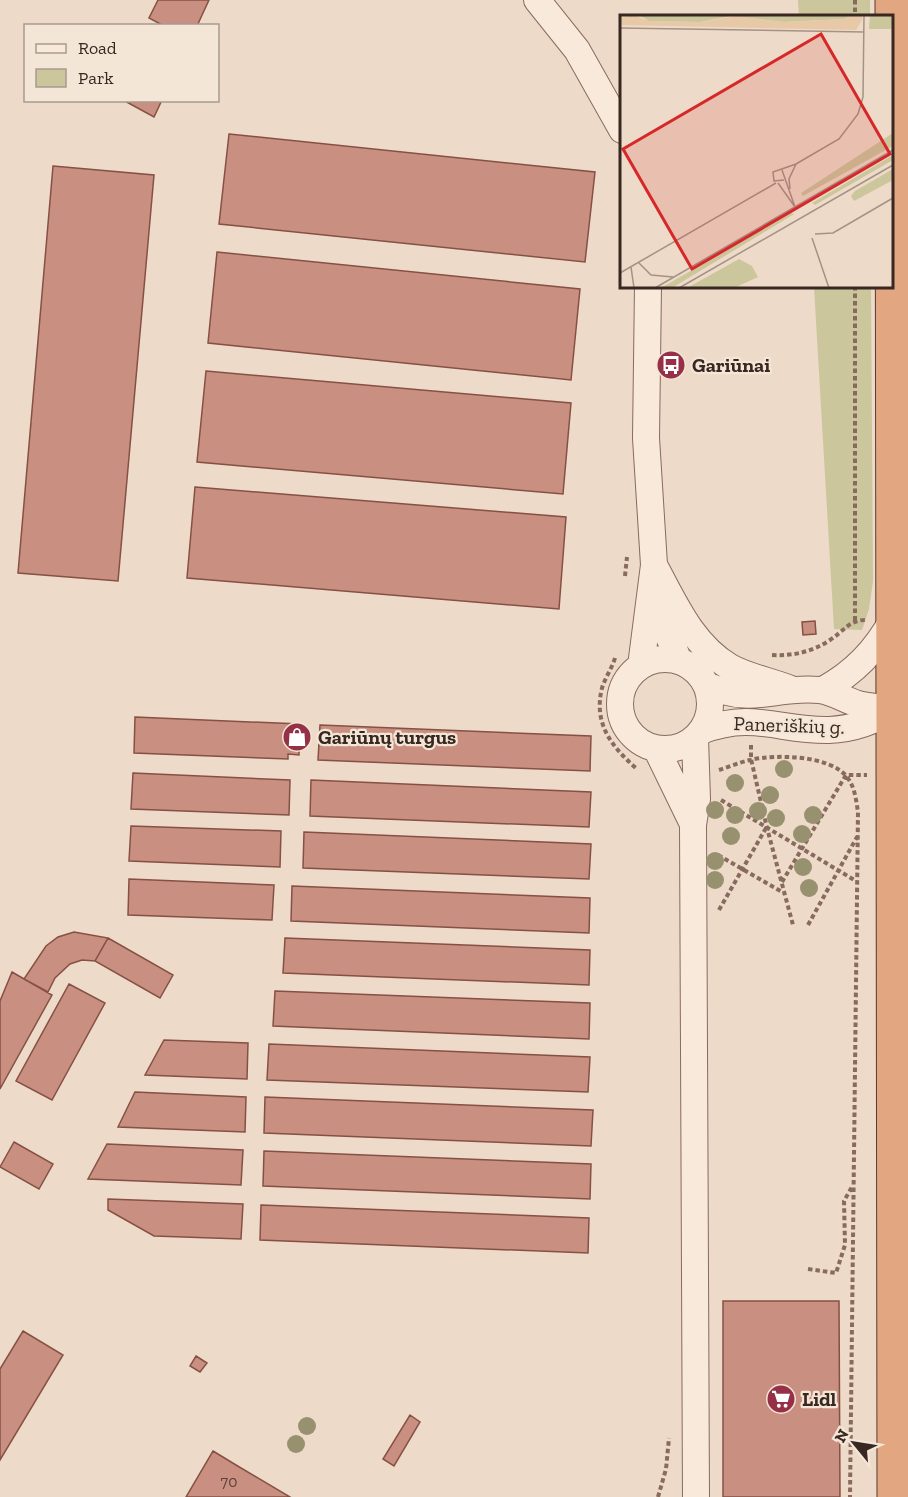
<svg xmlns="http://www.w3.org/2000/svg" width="908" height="1497" viewBox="0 0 908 1497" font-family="'Zilla Slab',serif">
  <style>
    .green { fill: #cbc69c }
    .building { fill: #c98f80; stroke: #865145; stroke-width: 1.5 }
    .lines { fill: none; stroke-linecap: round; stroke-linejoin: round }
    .minor-casing { stroke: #886b5e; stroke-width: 28 }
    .trunk-casing { stroke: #563b32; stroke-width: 35 }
    .path { stroke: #886b5e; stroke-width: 4; stroke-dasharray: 4.5 3; stroke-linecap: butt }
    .minor { stroke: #f8e9db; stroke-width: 26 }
    .trunk { stroke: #e2a780; stroke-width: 33 }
    .tree { fill: #989170 }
    .labels { text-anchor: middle; stroke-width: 4.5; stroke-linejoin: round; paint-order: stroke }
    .number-label { font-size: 16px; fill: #5d4139 }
    .poi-label { font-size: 20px; font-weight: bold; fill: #392721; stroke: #f4e6d7; text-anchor: start }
    .street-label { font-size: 20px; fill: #392721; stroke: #f4e6d7 }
    .inset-road { fill: none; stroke: #a59285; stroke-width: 1.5 }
    .view { fill: #d62828; fill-opacity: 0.15; stroke: #d62828; stroke-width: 3 }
    .inset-edge { fill: none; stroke: #392721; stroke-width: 3 }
  </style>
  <rect width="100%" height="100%" fill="#eddac8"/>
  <path class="green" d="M798 0H870V16H799Z
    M814 287H871L873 581 869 609 862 630 834 629Z"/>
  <path class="building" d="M158 0H209L197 26H164L149 18Z
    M123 100H162L154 117Z
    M229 134 595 172 585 262 219 224Z
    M53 166 154 175 118 581 18 573Z
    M217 252 580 289 571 380 208 343Z
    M206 371 571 403 563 494 197 462Z
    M195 487 566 517 559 609 187 578Z
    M815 621 816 634 803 635 802 622Z
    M135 717 300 724 299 755 288 754V759L134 753Z
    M320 725 591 736 590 771 318 760Z
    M133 773 290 780 289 815 131 809Z
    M311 780 591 792 589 827 310 816Z
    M131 826 281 831 280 867 129 861Z
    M304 832 591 844 589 879 303 868Z
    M129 879 274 885 272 920 128 915Z
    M292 886 590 898 589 933 291 921Z
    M74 932 108 938 95 961 82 960 70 964 55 978 48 992 24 979 46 946 58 937Z
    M108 938 173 975 160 998 95 961Z
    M285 938 590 950 589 985 283 973Z
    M12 972 52 995 0 1089V1001Z
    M69 984 105 1003 52 1100 16 1081Z
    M275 991 590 1003 589 1039 273 1026Z
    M164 1040 248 1043 247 1079 145 1075Z
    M269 1044 590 1057 588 1092 267 1080Z
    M135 1092 246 1097 245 1132 118 1127Z
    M265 1097 593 1110 591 1146 264 1133Z
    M14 1142 53 1164 39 1189 0 1167Z
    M107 1144 243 1150 241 1185 88 1179Z
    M264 1151 591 1164 590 1199 263 1186Z
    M108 1199 243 1204 241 1239 154 1236 108 1210Z
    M261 1205 589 1218 588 1253 260 1240Z
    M723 1301H839L840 1497H723Z
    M23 1331 63 1355 0 1460V1369Z
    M196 1356 207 1363 200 1372 190 1366Z
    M410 1415 420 1422 394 1466 383 1459Z
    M213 1451 236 1465 290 1497H186Z"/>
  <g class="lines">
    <g class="minor-casing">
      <path id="minor" d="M537 0 577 50 622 130
        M654 565C674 602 692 645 730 667 748 677 771 681 791 689
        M658 589 664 625 679 661
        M620 704a45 45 0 1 1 90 0a45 45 0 1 1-90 0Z
        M641 666 654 565 646 438 648 286
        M706 685C755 706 772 686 819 690 832 691 845 700 858 704 870 707 883 707 895 709
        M823 690C855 672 875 651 893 619
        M701 731C753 711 780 731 829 730 854 729 874 721 895 709
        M695 738 697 799 693 825 696 1497
        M656 748 693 824"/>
    </g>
    <g class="trunk-casing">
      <path id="trunk" d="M892 0 894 1497"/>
    </g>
    <path class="path" d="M855 0V16
      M855 286V620
      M625 576 627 557
      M772 655C793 656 812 652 830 640 843 632 849 620 865 620
      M615 658C612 668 605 678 602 688 593 724 612 747 637 769
      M751 745V759L767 828 793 925
      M719 770C729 767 740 762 750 760 775 754 830 755 847 777 855 787 856 800 858 812L850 1497
      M721 800 856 881
      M718 855 784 893
      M782 882 846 775H867
      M719 910 766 828
      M808 925 857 837
      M808 1269 836 1273 845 1245 844 1201 853 1185
      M658 1497 666 1469 669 1438"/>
    <use href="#minor" class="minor"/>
    <use href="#trunk" class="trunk"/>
  </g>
  <g class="tree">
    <circle cx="784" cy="769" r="9"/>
    <circle cx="735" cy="783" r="9"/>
    <circle cx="770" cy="795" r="9"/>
    <circle cx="715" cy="810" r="9"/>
    <circle cx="758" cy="811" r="9"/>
    <circle cx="735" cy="815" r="9"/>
    <circle cx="813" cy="815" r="9"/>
    <circle cx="776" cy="818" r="9"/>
    <circle cx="802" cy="834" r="9"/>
    <circle cx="731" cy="836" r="9"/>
    <circle cx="715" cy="861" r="9"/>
    <circle cx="803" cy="867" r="9"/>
    <circle cx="715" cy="880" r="9"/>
    <circle cx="809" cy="888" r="9"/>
    <circle cx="307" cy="1426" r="9"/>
    <circle cx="296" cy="1444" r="9"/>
  </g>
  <defs>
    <g id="bus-disc" transform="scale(1.5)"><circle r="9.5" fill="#953046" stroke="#f4e6d7"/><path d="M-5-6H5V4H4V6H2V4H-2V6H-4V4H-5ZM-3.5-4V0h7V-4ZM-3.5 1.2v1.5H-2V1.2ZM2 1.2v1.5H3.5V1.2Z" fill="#fff"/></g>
    <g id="shop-disc" transform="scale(1.5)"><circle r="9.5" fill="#953046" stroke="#f4e6d7"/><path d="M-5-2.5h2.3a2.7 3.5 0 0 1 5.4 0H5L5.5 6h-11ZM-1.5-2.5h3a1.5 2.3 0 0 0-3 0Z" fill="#fff"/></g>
    <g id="supermarket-disc" transform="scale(1.5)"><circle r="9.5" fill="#953046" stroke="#f4e6d7"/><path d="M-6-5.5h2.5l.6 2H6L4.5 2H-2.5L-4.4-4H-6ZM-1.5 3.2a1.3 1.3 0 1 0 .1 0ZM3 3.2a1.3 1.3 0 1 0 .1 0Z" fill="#fff"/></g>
  </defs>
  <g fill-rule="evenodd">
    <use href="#bus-disc" x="671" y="365"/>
    <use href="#shop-disc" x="297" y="737"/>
    <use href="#supermarket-disc" x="781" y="1399"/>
  </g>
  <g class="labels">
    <g class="number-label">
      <text x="229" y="1487">70</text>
    </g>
    <g class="poi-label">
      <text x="692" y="372">Gariūnai</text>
      <text x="318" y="744">Gariūnų turgus</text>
      <text x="802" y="1406">Lidl</text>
    </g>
    <g class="street-label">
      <text transform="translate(789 725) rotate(2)" y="7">Paneriškių g.</text>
    </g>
  </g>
  <g transform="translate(620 15)">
    <rect width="273" height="273" fill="#eddac8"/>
    <path d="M19 0H231L224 4 164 7 111 1 80 7 29 6ZM250 0H273V14H249ZM273 118V131L183 181 181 178ZM273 140V145L195 190 192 188ZM273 154V165L234 186 231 181 235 176ZM171 198 174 199 52 273H41ZM119 244 132 251 138 262 114 273H67Z" fill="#cbc69c"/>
    <path d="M13 0 29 6 80 7 116 1 164 7 224 4 231 0H242V5L236 15 0 10V3Z" fill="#e7c9a7"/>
    <path class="inset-road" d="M0 13 244 17M162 155 175 192M164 165 154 166 153 157 176 149 219 124 238 99 243 82 244 0M158 168 175 192M170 174 169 164 176 149M195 219 213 218 273 183M192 223 209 273M19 248 31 260 53 262M11 252 14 273M0 258 156 168M35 273 273 135M59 273 273 150"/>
    <path class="view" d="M201 19 270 139 72 254 3 134Z"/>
    <rect width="273" height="273" class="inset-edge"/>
  </g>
  <rect x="24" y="24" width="195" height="78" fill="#f4e6d7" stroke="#a99a8e" stroke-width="1.5"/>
  <rect x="36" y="44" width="30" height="9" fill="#f8e9db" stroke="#a99a8e" stroke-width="1.5"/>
  <text x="78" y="54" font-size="18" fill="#392721">Road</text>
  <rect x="36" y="69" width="30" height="18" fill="#cbc69c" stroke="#a99a8e" stroke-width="1.5"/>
  <text x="78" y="84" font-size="18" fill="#392721">Park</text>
  <g transform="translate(854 1443) rotate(300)" stroke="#f4e6d7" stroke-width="4.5" paint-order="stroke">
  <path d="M0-4.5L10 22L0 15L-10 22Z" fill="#392721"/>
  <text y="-9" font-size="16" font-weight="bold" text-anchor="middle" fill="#392721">N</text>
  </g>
</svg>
